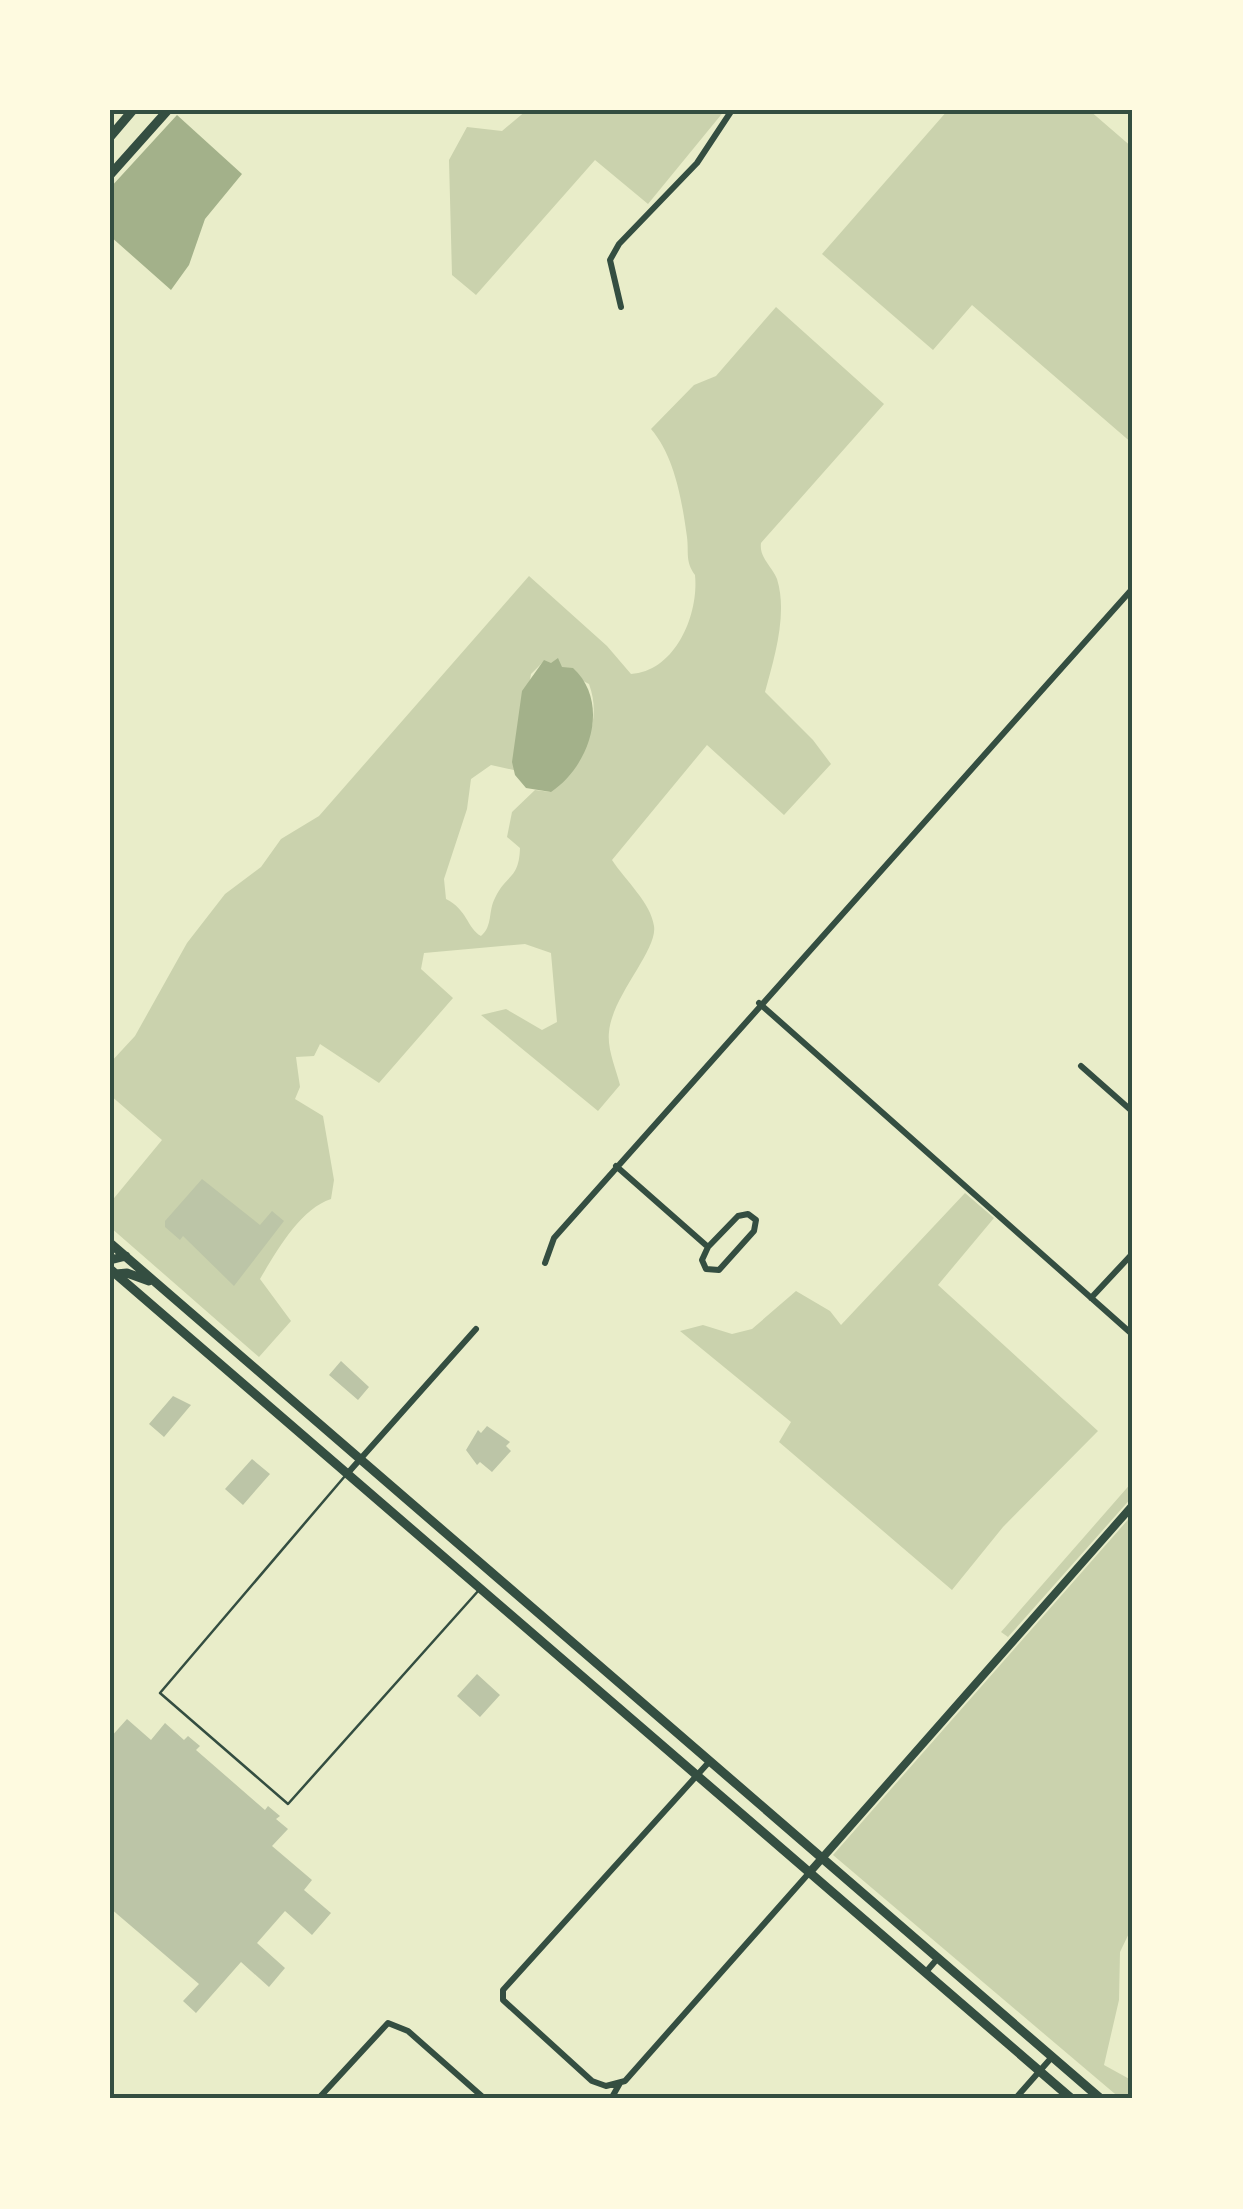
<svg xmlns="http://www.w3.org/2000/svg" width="1243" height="2209" viewBox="0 0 1243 2209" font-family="'Playfair Display',serif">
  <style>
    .green { fill: #cad2ad; fill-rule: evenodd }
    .water { fill: #a3b18a }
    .building { fill: #bcc5a7 }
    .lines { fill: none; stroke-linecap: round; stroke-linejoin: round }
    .service { stroke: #344e41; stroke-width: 2.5 }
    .minor { stroke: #344e41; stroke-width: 6 }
    .tertiary { stroke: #344e41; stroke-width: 8 }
    .primary { stroke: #344e41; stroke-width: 9 }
    .neatline { fill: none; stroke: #344e41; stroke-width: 4 }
  </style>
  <rect width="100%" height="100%" fill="#e9edc9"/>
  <path class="green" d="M527 110H725L648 204 595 160 476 295 452 275 449 160 467 127 502 131Z
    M948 110H1089L1133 148V444L972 305 933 350 822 254Z
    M776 307 884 404 761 543C759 558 772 566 777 579 788 614 774 659 765 692L813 740 831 764 784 815 707 745 612 860C625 880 651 903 654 926 658 950 612 996 609 1032 607 1049 616 1069 620 1085L598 1111 481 1015 506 1009 542 1030 557 1022 551 953 525 944 424 953 421 969 453 998 379 1083 320 1044 314 1056 296 1057 300 1087 295 1099 323 1116 334 1180 331 1199C300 1209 276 1252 260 1279L291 1321 259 1357 110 1227V1203L162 1140 110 1095V1063L135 1036 187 943 225 894 261 867 281 839 319 816 529 576 607 646 631 674C676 671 699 614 695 575 685 561 689 553 687 537 682 501 675 457 651 429L694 385 716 376ZM544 661 589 684C605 728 578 762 550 792L535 790 512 812 507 837 520 848C519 880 506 874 495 898 488 911 493 926 481 936 467 928 467 909 446 899L444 879 467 809 471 779 491 765 514 770 531 674Z
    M965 1193 994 1218 938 1285 1098 1431 1003 1527 952 1590 779 1442 791 1422 680 1331 703 1325 732 1334 752 1329 796 1291 830 1311 841 1325Z
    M1133 1481V1496L1008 1637 1001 1632Z
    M1133 1514V1925L1120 1952 1119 2000 1104 2065 1133 2081V2099H1121L833 1855Z"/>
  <path class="water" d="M177 115 242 174 205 219 189 265 171 290 110 236V188Z
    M558 658 562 667 573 668C611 703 590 766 551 792L526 788 515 775 512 762 522 691 544 660 551 663Z"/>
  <path class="building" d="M202 1179 260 1225 272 1211 284 1221 234 1286 183 1236 180 1240 165 1227V1221Z
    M341 1361 369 1387 358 1400 329 1375Z
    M173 1396 191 1405 164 1437 149 1424Z
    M487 1426 510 1442 506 1446 511 1451 492 1472 480 1462 477 1465 466 1450 478 1430 481 1433Z
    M252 1459 270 1474 243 1505 225 1489Z
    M477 1674 500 1695 480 1717 457 1696Z
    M127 1719 151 1740 165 1723 184 1740 188 1736 200 1746 196 1750 265 1810 268 1806 280 1816 276 1819 288 1829 272 1846 312 1880 304 1890 331 1913 312 1935 285 1911 257 1943 285 1968 269 1987 241 1962 196 2013 183 2001 199 1984 110 1908V1738Z"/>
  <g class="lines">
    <path class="service" d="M345 1476 160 1693 288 1804 479 1590"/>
    <path class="minor" d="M621 307 610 260 619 244 697 163 732 110
      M759 1003 1133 1335
      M1081 1066 1133 1112
      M616 1166 708 1247 702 1260 706 1269 719 1270 754 1231 756 1220 748 1214 738 1216 708 1247
      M545 1263 554 1238 1133 588
      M1091 1298 1133 1253
      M347 1474 476 1329
      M709 1762 503 1990V2000L592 2081 606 2086 625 2081 809 1873
      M925 1973 938 1958
      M318 2099 388 2023 408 2031 485 2099
      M611 2099 620 2083
      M1015 2099 1052 2057"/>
    <path class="tertiary" d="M809 1873 1133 1505"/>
    <path class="primary" d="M110 137 133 110
      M110 175 168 110
      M110 1243 1101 2099
      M110 1260 126 1256
      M110 1269 1072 2099
      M116 1274 127 1273 149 1281"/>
  </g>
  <rect width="1243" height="2209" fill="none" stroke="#fefae0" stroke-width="225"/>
  <rect x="112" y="112" width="1018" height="1984" class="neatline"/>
</svg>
